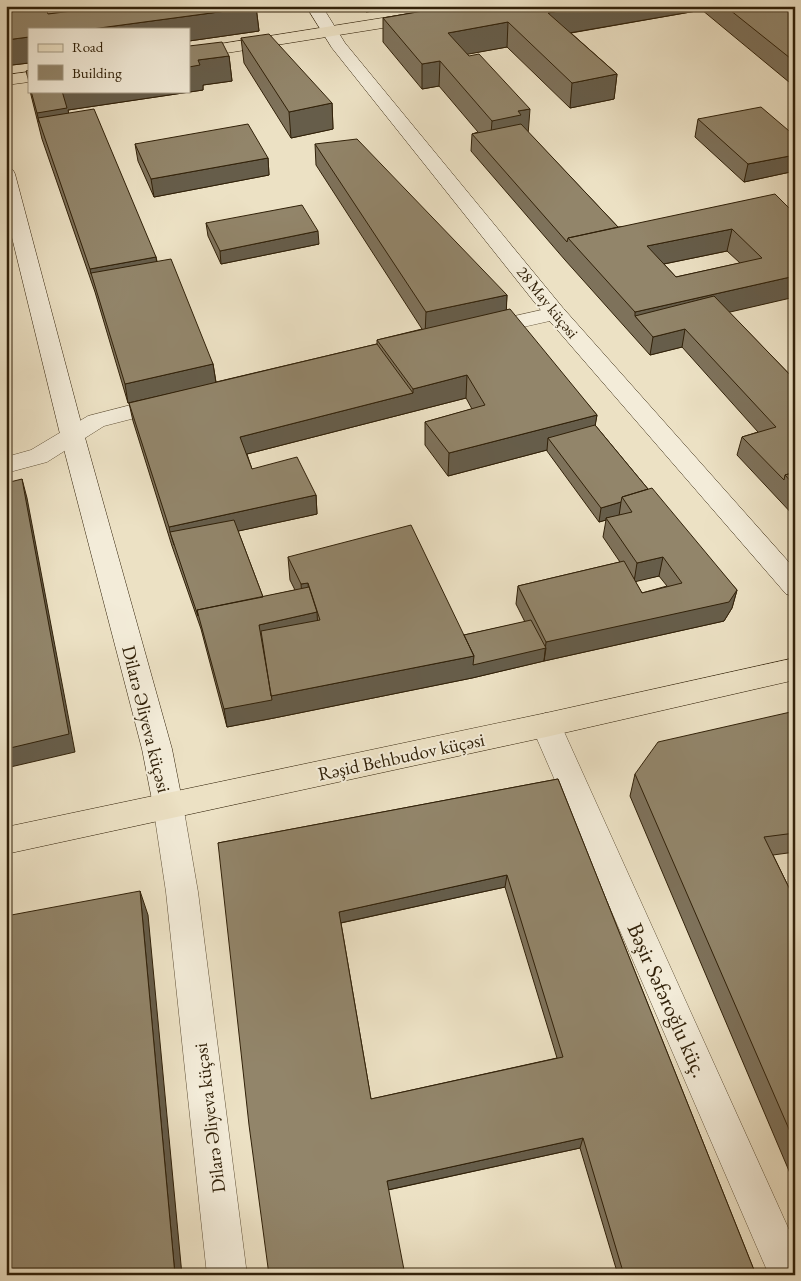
<svg xmlns="http://www.w3.org/2000/svg" width="801" height="1281" viewBox="0 0 801 1281" font-family="'EB Garamond',serif">
  <style>
    .lines { fill: none; stroke-linecap: round; stroke-linejoin: round }
    .street-casing { stroke: #605138; stroke-width: 1 }
    .secondary-casing { stroke: #312109; stroke-width: 1 }
    .primary-casing { stroke: #312109; stroke-width: 1 }
    .street { fill: #f3ecd9; fill-rule: evenodd }
    .secondary { fill: #f3ecd9; fill-rule: evenodd }
    .primary { fill: #ece1c4; fill-rule: evenodd }
    .wall { fill: #7e725b; stroke: #312109; fill-rule: evenodd }
    .shaded-wall { fill: #665d4a; stroke: #312109 }
    .building { fill: #92856a; stroke: #312109; fill-rule: evenodd }
    .labels { text-anchor: middle; stroke-width: 4; stroke-linejoin: round; paint-order: stroke }
    .far-street-label { font-size: 16px; fill: #312109; stroke: #f3ecd9 }
    .street-label { font-size: 19px; fill: #312109; stroke: #f3ecd9 }
    .near-street-label { font-size: 22px; fill: #312109; stroke: #f3ecd9 }
  </style>
  <rect width="100%" height="100%" fill="#ece1c4"/>
  <filter id="stains"><feTurbulence type="fractalNoise" baseFrequency=".004" numOctaves="4"/><feColorMatrix values="0 0 0 0 .2 0 0 0 0 .09 0 0 0 0 .02 0 0 0 .5 -.17"/></filter>
  <radialGradient id="worn" r=".72"><stop offset=".6" stop-color="#630" stop-opacity="0"/><stop offset="1" stop-color="#630" stop-opacity=".3"/></radialGradient>
  <g class="lines">
    <g class="street-casing">
      <path id="street" d="M555 307 563 308 566 313 563 318 483 336 475 335 472 330 475 325Z
        M166 396 174 398 177 403 174 408 104 426 47 462 6 473V457L31 450 88 416Z
        M546 713 556 717 561 725 795 1243V1275H769L531 725 536 717Z
        M168 792 179 796 183 805 198 892 247 1275H207L166 892 153 805 157 796Z"/>
    </g>
    <g class="secondary-casing">
      <path id="secondary" d="M306 6H322L345 43 563 308 795 569V597L786 594 547 318 332 48Z
        M6 168 13 170 15 174 84 434 172 749 183 805 179 814 168 818 157 814 153 805 142 749 60 434 6 213Z"/>
    </g>
    <g class="primary-casing">
      <path id="primary" d="M458 6H497L494 9 489 11 189 59V49Z
        M29 72V82L6 85V75Z
        M795 658V680L546 737 6 854V827L546 713Z"/>
    </g>
    <use href="#street" class="street"/>
    <use href="#secondary" class="secondary"/>
    <use href="#primary" class="primary"/>
  </g>
  <path class="wall" d="M6 6 48 14 91 8 90 6H256L259 31 189 41V29H29V63L12 65 6 45Z
    M361 6H406L366 12Z
    M452 6H786L795 13V87L702 10 571 33 617 74 614 99 570 108 507 47 467 54 528 132 618 227 795 214 729 312 795 380V517L737 455 742 437 758 432 682 347 650 355 565 260 471 151 472 134 478 132 439 86 422 89 383 42V18ZM727 251 740 263 676 277 664 264Z
    M241 38 332 103 333 129 291 138 244 63Z
    M229 56 232 81 203 85V90L68 110V113L156 257 157 261 213 364 216 382 377 344V340L422 329 316 165 315 144 507 295 506 310 597 415 595 425 648 489 737 590 732 608 724 621 544 661 472 678 274 718 227 727 201 629 172 546 133 421 129 403 144 399 128 403 95 292 42 139 30 91H189ZM466 398 472 409 425 422V445L448 476 547 450V451L599 522 606 520 603 537 620 562 518 586 516 604 525 622 464 635 288 557 290 580 295 590 263 597 238 531 317 514 316 495 252 469 247 454ZM659 576 667 586 642 593 635 581ZM263 643 264 653 267 674 262 644Z
    M698 119 795 136V171L744 182 695 137Z
    M135 144 268 158 269 175 154 197 138 161Z
    M206 223 319 244 221 264 208 236Z
    M795 711V852L773 855 795 900V1185L630 796 635 774Z
    M558 779 756 1275H618L580 1148 388 1190 218 843ZM505 887 557 1058 371 1099 341 923Z"/>
  <path class="shaded-wall" d="M365 6H406L366 12Z
    M586 6H703L702 10 546 37 548 13Z
    M256 7 259 31 189 41V29H92Z
    M508 22 507 47 447 58 448 33Z
    M29 37V63L12 65 6 40Z
    M229 56 232 81 203 85V90L68 110 73 134 39 122 37 113 61 91H189V67L198 60Z
    M440 61 439 86 422 89V64Z
    M617 74 614 99 570 108 572 83Z
    M332 103 333 129 291 138 289 112Z
    M530 109 528 135 490 147 492 121 518 111Z
    M795 155V171L744 182 748 164Z
    M268 158 269 175 154 197 151 179Z
    M732 229 727 251 644 268 647 246Z
    M318 231 319 244 221 264 220 251Z
    M156 257 159 279 91 274 90 269Z
    M795 276V297L648 331 635 316V312Z
    M507 295 506 317 425 335 426 312Z
    M685 329 682 347 650 355 653 337Z
    M213 364 216 383 128 403 125 384Z
    M467 375 466 398 243 455 240 437 413 393V389Z
    M597 415 593 438H548L547 450 448 476 449 453Z
    M22 479 27 498 75 752 6 768V749Z
    M316 495 317 514 174 545 170 532 169 527Z
    M621 502 619 516 606 518V520L599 522 601 508Z
    M663 557 659 576 634 582 637 563Z
    M308 583 310 605 303 607 301 584Z
    M737 590 732 608 724 621 544 661 546 642Z
    M317 612 318 630 261 644 259 625Z
    M546 648 544 661 472 678 274 718 227 727 224 709 271 696 474 656Z
    M507 875 505 887 340 923 339 912Z
    M140 891 148 915 182 1275H175Z
    M583 1138 580 1148 387 1190V1181Z"/>
  <path class="building" d="M6 6H45L48 14 96 8V6L256 7 92 29H29V37L6 40Z
    M452 6H586L548 13 617 74 572 83 508 22 448 33 469 56 479 54 530 109 518 111 521 115 492 121 440 61 422 64 383 18Z
    M600 6H611L600 8Z
    M725 6H786L795 13V62Z
    M269 34 332 103 289 112 241 38Z
    M222 42 229 56 198 60 200 65 189 67V46Z
    M29 70V82L26 71Z
    M31 91H62L67 108 37 113Z
    M761 107 795 136V155L748 164 698 119Z
    M94 109 156 257 90 269 38 118Z
    M248 124 268 158 151 179 135 144Z
    M521 124 618 227 568 238 567 242 472 134Z
    M357 139 507 295 426 312 315 144Z
    M775 194 795 214V276L635 312 568 238ZM732 229 762 258 676 277 647 246Z
    M302 205 318 231 220 251 206 223Z
    M171 259 213 364 125 384 91 273Z
    M714 296 795 380V472L785 475 784 480 742 437 776 427 685 329 653 337 635 316Z
    M510 309 597 415 449 453 425 422 485 405 467 375 413 389 377 340Z
    M377 344 413 393 240 437 252 469 297 457 316 495 169 527 129 403Z
    M595 425 648 489 622 497 621 502 601 508 548 438Z
    M795 472V486L785 475Z
    M22 479 69 734 6 749V483Z
    M652 488 737 590 729 602 546 642 518 586 624 561 642 593 682 583 663 557 637 563 606 518 632 512 622 497Z
    M234 520 263 597 197 610 198 616 170 532Z
    M411 525 474 656 271 696 261 631 320 620 308 583 301 584 288 557Z
    M309 587 317 612 259 625 272 700 224 709 197 610Z
    M531 620 546 648 473 665 474 656 464 635Z
    M795 711V833L764 837 795 900V1143L635 774 658 742Z
    M558 779 756 1275H624L583 1138 387 1181 405 1275H269L249 1125 218 843ZM507 875 563 1057 371 1099 339 912Z
    M140 891 175 1275H6V916Z"/>
  <g class="labels">
    <g class="far-street-label">
      <text transform="translate(548 302) rotate(51)" y="6">28 May küçəsi</text>
    </g>
    <g class="street-label">
      <text transform="translate(147 719) rotate(76)" y="7">Dilarə Əliyeva küçəsi</text>
      <text transform="translate(401 756) rotate(-12)" y="7">Rəşid Behbudov küçəsi</text>
      <text transform="translate(209 1118) rotate(-97)" y="7">Dilarə Əliyeva küçəsi</text>
    </g>
    <g class="near-street-label">
      <text transform="translate(668 1000) rotate(66)" y="8">Bəşir Səfəroğlu küç.</text>
    </g>
  </g>
  <rect width="801" height="1281" fill="none" stroke="#ece1c4" stroke-width="25"/>
  <rect x="8" y="8" width="786" height="1266" fill="none" stroke="#312109" stroke-width="2.5"/>
  <rect x="12" y="12" width="776" height="1256" fill="none" stroke="#312109"/>
  <rect x="28" y="28" width="162" height="65" fill="#f3ecd9" stroke="#a59b86"/>
  <rect x="38" y="44" width="25" height="8" fill="#ece1c4" stroke="#a59b86"/>
  <text x="72" y="52" font-size="15" fill="#312109">Road</text>
  <rect x="38" y="65" width="25" height="15" fill="#92856a" stroke="#a59b86"/>
  <text x="72" y="78" font-size="15" fill="#312109">Building</text>
  <rect width="100%" height="100%" filter="url(#stains)"/>
  <rect width="100%" height="100%" fill="url(#worn)"/>
</svg>
